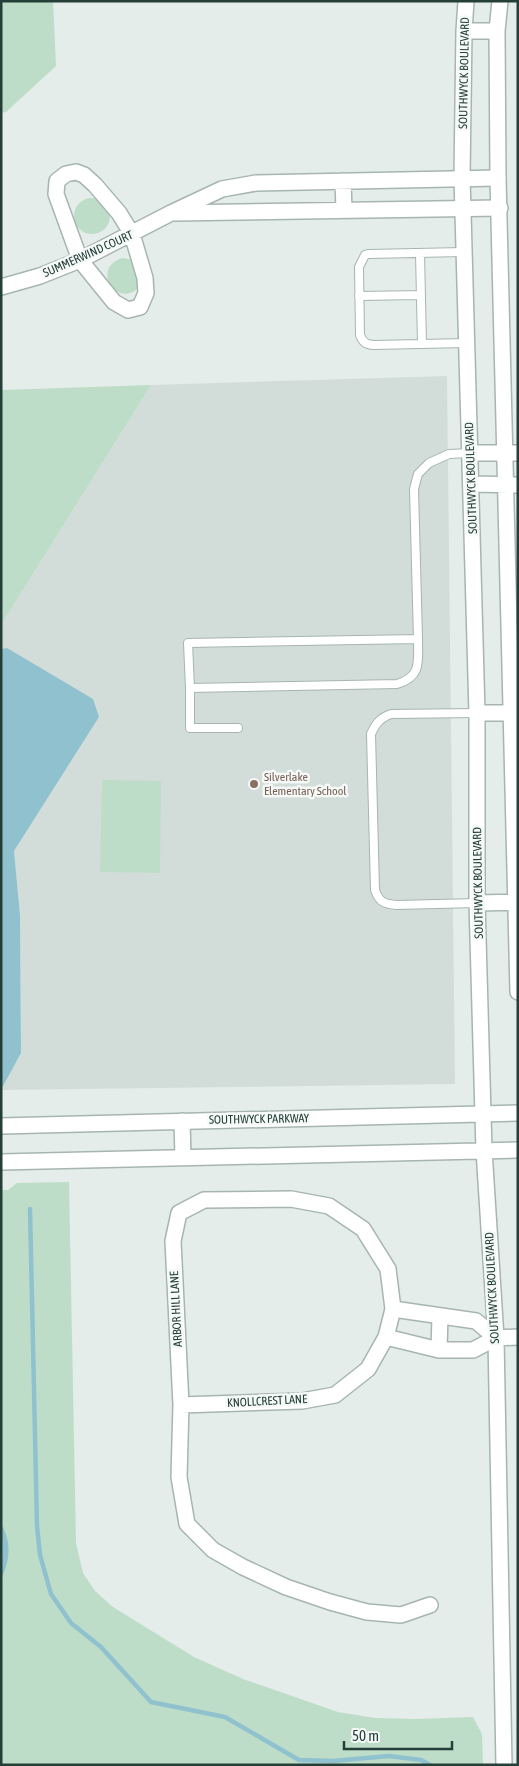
<svg xmlns="http://www.w3.org/2000/svg" width="519" height="1766" viewBox="0 0 519 1766" font-family="'Asap Condensed',sans-serif">
  <style>
    .built { fill: #d2ddd9 }
    .green { fill: #beddc8 }
    .water { fill: #90c1ce }
    .lines { fill: none; stroke-linecap: round; stroke-linejoin: round }
    .stream { stroke: #90c1ce; stroke-width: 4.5 }
    .service-casing { stroke: #a7b5b0; stroke-width: 10 }
    .minor-casing { stroke: #a7b5b0; stroke-width: 18 }
    .tertiary-casing { stroke: #a7b5b0; stroke-width: 18 }
    .service { stroke: #fff; stroke-width: 8 }
    .minor { stroke: #fff; stroke-width: 15 }
    .tertiary { stroke: #fff; stroke-width: 15 }
    .education-dot { fill: #8d6e63; stroke: #f5f9f7; stroke-width: 2 }
    .labels { text-anchor: middle; stroke-width: 5; stroke-linejoin: round; paint-order: stroke }
    .street-label { font-size: 12px; fill: #243e38; stroke: #f5f9f7 }
    .education-label { font-size: 12px; fill: #785e54; stroke: #f5f9f7; text-anchor: start }
  </style>
  <rect width="100%" height="100%" fill="#e4ede9"/>
  <path class="built" d="M447 376 455 1084 1 1090 21 1053 20 915 14 851 99 717 7 648 1 649V625L151 385Z"/>
  <path class="green" d="M1 1H53L56 66 6 112 1 113Z
    M74 216a18 18 0 1 1 36 0a18 18 0 1 1-36 0Z
    M122 258 134 260 140 287C115 310 91 268 122 258Z
    M151 385 1 625V390Z
    M102 780 161 781 160 873 100 872Z
    M69 1182 76 1543 83 1573 95 1591 113 1607 194 1657 243 1679 338 1712 375 1718 415 1719 473 1717 482 1734 483 1765H1V1190H8L17 1183Z"/>
  <path class="water" d="M7 648 93 699 99 717 14 851 20 915 21 1053 1 1090V649Z
    M1 1523C12 1544 10 1559 1 1580Z"/>
  <g class="lines">
    <path class="stream" d="M30 1209 37 1526 40 1555 51 1594 71 1623 101 1647 151 1702 225 1717 299 1760 333 1761 389 1756 421 1760 430 1765"/>
    <g class="service-casing">
      <path id="service" d="M464 252 368 254 365 255 359 267 360 335C363 343 366 344 373 345L467 343
        M420 253 422 344
        M359 296 421 295
        M418 639 188 643 190 688 397 684C422 677 418 661 418 639L414 489 418 474 429 463 449 454 470 453
        M190 688V728H238
        M477 713 391 714C380 718 376 723 371 734L375 890C379 902 384 904 397 905L477 903"/>
    </g>
    <g class="minor-casing">
      <path id="minor" d="M76 172 84 175 95 185 119 213 132 234 145 278 146 293 140 307 128 310 114 302 80 260 56 194 57 181 66 174Z
        M343 181 344 210
        M175 213 500 208
        M1 287 40 276 80 260 171 213 222 189 256 183 498 178
        M386 1337 439 1350H473L496 1338 476 1321 393 1309
        M439 1350 440 1316
        M181 1405 302 1401 335 1395 368 1369 386 1337 393 1309 388 1269 363 1229 329 1206 291 1199 204 1200 179 1213 173 1241 181 1405 179 1477 187 1524 213 1550 243 1567 286 1587 330 1602 367 1612 401 1615 430 1605"/>
    </g>
    <g class="tertiary-casing">
      <path id="tertiary" d="M466 1 464 31 462 177 477 713V903L484 1150 496 1338 504 1765
        M500 1 497 31 498 178 518 992
        M464 31H497
        M470 453H518
        M471 484 518 485
        M477 713H510
        M477 903 516 902
        M182 1121 183 1157
        M1 1126 518 1113
        M1 1162 518 1150
        M496 1338 518 1337"/>
    </g>
    <use href="#service" class="service"/>
    <use href="#minor" class="minor"/>
    <use href="#tertiary" class="tertiary"/>
  </g>
  <circle class="education-dot" cx="254" cy="784" r="5"/>
  <g class="labels">
    <g class="street-label">
      <text transform="translate(464 73) rotate(-89)" y="4">SOUTHWYCK BOULEVARD</text>
      <text transform="translate(88 254) rotate(-24)" y="4">SUMMERWIND COURT</text>
      <text transform="translate(471 478) rotate(-92)" y="4">SOUTHWYCK BOULEVARD</text>
      <text transform="translate(478 883) rotate(-91)" y="4">SOUTHWYCK BOULEVARD</text>
      <text transform="translate(259 1119) rotate(-1)" y="4">SOUTHWYCK PARKWAY</text>
      <text transform="translate(492 1288) rotate(-93)" y="4">SOUTHWYCK BOULEVARD</text>
      <text transform="translate(176 1309) rotate(-93)" y="4">ARBOR HILL LANE</text>
      <text transform="translate(267 1401) rotate(-3)" y="4">KNOLLCREST LANE</text>
    </g>
    <g class="education-label">
      <text x="264" y="781">Silverlake<tspan x="264" dy="14">Elementary School</tspan></text>
    </g>
  </g>
  <rect width="519" height="1766" fill="none" stroke="#243e38" stroke-width="5"/>
  <path d="M344 1741v8h108v-8" fill="none" stroke="#243e38" stroke-width="2.5"/>
  <text x="352" y="1741" font-size="15" fill="#243e38" stroke="#f5f9f7" stroke-width="4" paint-order="stroke">50 m</text>
</svg>
